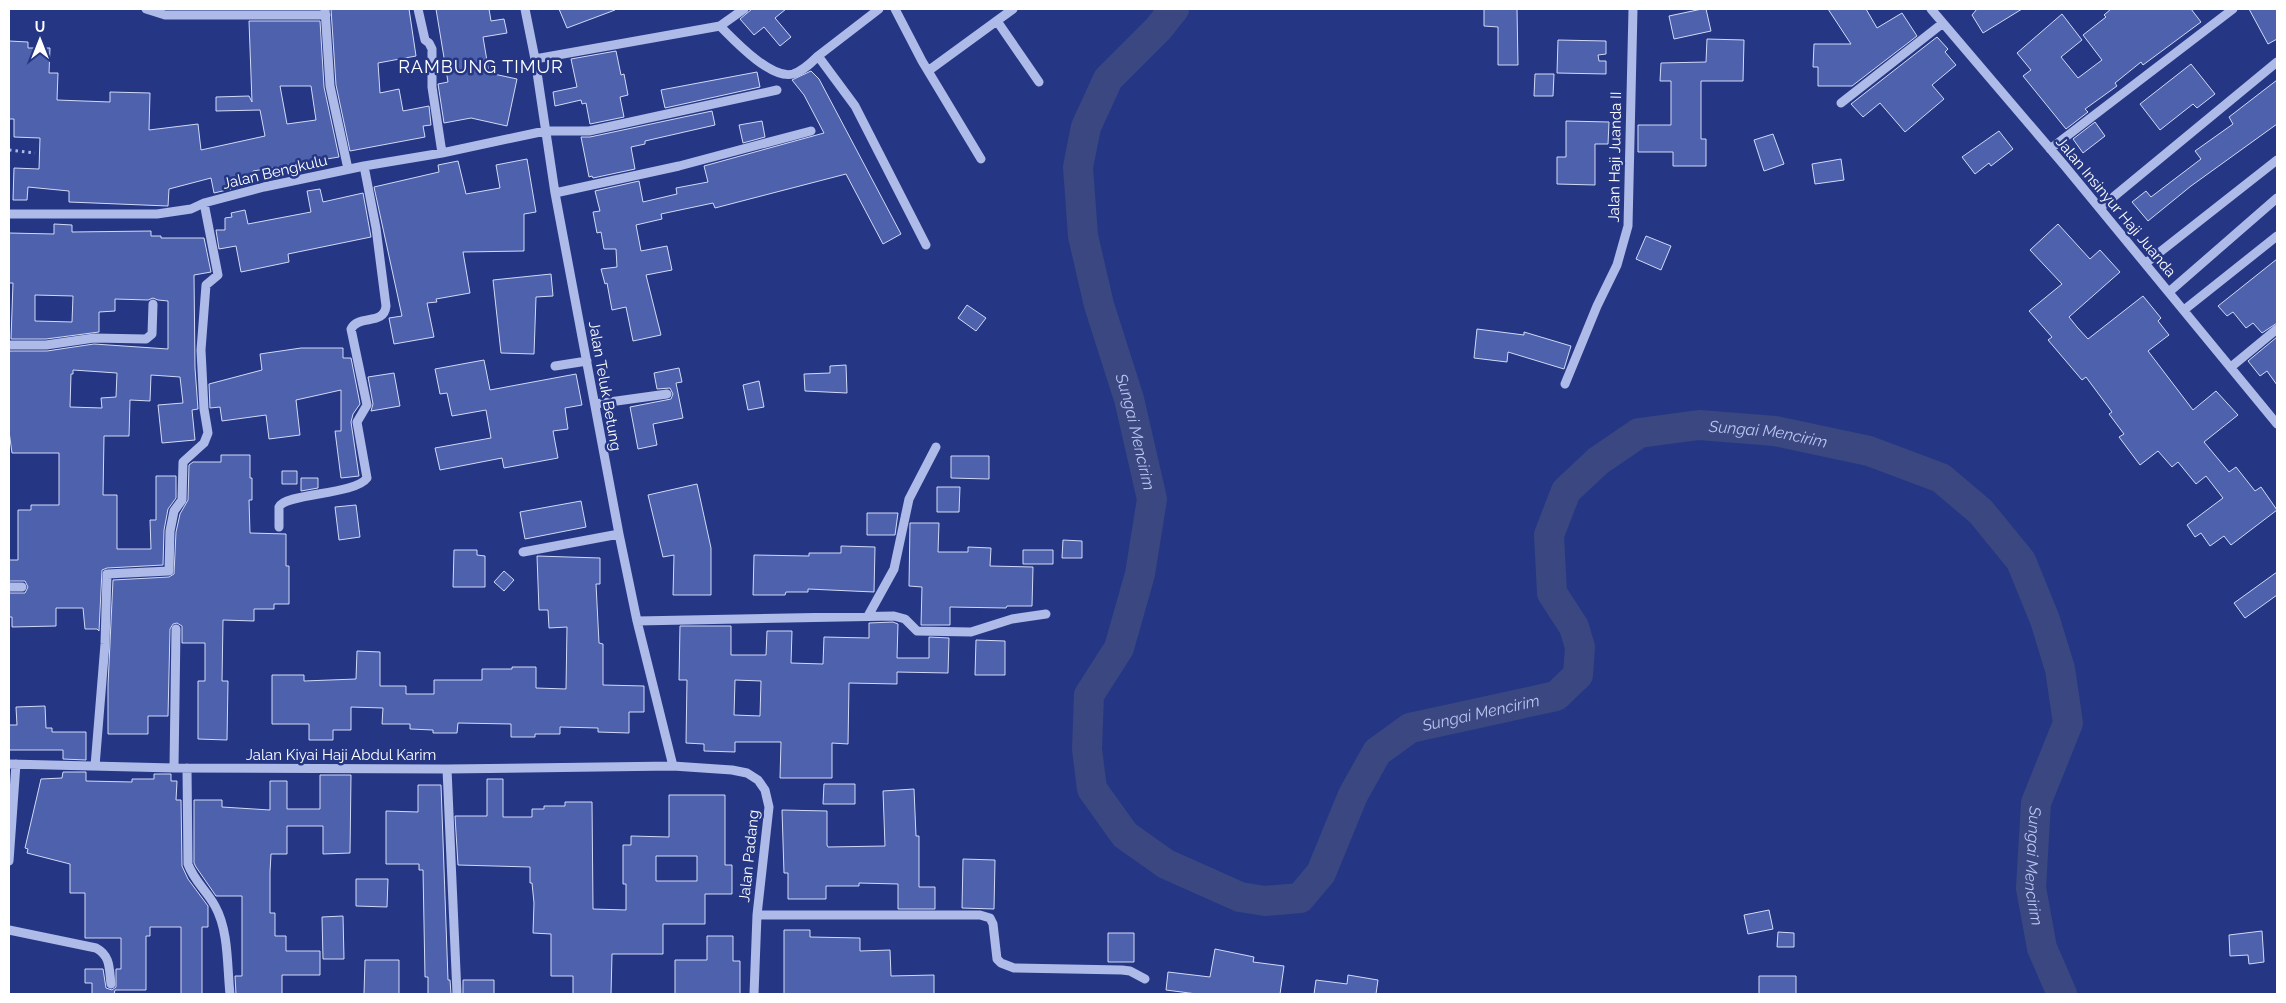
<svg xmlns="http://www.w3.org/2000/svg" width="2286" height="1003" viewBox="0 0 2286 1003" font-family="Raleway,sans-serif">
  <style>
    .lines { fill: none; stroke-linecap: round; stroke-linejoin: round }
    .river { stroke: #3a4780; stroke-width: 30 }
    .building { fill: #4d61ac; stroke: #d2d9f6; fill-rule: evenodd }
    .path { stroke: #aebae8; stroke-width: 3; stroke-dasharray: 2.5 4; stroke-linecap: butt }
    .minor { stroke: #aebae8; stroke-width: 9 }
    .labels { text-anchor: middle; stroke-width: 5; stroke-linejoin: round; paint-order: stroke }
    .street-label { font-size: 15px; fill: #fff; stroke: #253784 }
    .water-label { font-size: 16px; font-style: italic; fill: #bac5ef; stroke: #253784 }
    .quarter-label { font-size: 18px; letter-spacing: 1px; fill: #fff; stroke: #253784 }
  </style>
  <rect width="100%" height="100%" fill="#253784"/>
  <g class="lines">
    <path class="river" id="s1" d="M1174 9 1158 29 1108 79 1086 127 1078 167 1083 236 1099 305 1129 399 1152 499 1140 574 1119 648 1089 695 1087 749 1092 789 1125 835 1166 864 1240 897 1265 901 1300 898 1321 873 1353 795 1377 752 1410 728 1556 696 1578 675 1580 647 1574 627 1552 593 1549 535 1566 491 1598 461 1639 433 1699 425 1775 431 1869 451 1941 478 1981 512 2021 561 2045 620 2060 669 2068 723 2036 803 2031 888 2042 948 2062 994"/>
  </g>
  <path class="building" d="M331 9H409L416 56 378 63 380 93 399 89 403 111 429 106 431 125 423 126 425 137 350 151 336 85Z
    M436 9H489L491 21 504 19 507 33 483 37 489 73 517 79 507 126 471 118 444 123 438 84 448 82Z
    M559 9H614L615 10 567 28Z
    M752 9H786L775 18 791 37 780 46 764 27 754 35 740 19Z
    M1484 9H1517L1518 65H1498V27L1484 26Z
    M1702 9H1706L1711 31 1674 39 1669 16Z
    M1828 9H1866L1877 28 1902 13 1917 36 1852 86H1818V67H1813L1814 44H1851Z
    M1977 9H2022L1983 33 1972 15Z
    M2111 9H2191L2201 22 2143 65 2141 62 2115 83 2117 86 2085 109 2088 112 2066 129 2023 76 2031 70 2017 53 2062 14 2082 40 2061 57 2078 78 2102 60 2083 35 2106 17 2104 15Z
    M2249 9H2277V39L2268 44Z
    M249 21H320L324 87 339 157 253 171 255 178 230 183 231 189 214 193 211 178 169 189 168 206 69 202V191L28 187 27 200H13L14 168 39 169 40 138 14 137V119H9V41L28 42V48H50L49 73H58L57 100 110 102V92L150 93 149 130 198 124 201 150 265 136 260 110 216 111V97L249 96 252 102ZM280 86H311L316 120 287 124Z
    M1937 37 1948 49 1945 52 1956 65 1932 85 1944 99 1905 132 1880 103 1863 117 1851 104Z
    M1707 39 1744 40 1743 81H1701V139H1706V166H1673V152H1638V125H1671V81H1660L1661 63 1706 62Z
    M1558 40 1606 41V54L1598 55 1599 61H1606V74L1557 73Z
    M616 51 621 75 624 74 628 95 620 97 624 117 590 124 586 103 582 104 581 100 555 106 553 92 577 87 571 59Z
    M2191 64 2215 94 2197 108 2193 104 2160 130 2140 104Z
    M811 71 819 79 901 234 883 244 846 174 715 208 713 203 661 214 662 219 636 225 641 251 667 246 672 270 646 275 661 335 633 341 626 307 612 310 607 283 605 284 601 269 617 267 616 249H604L601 232 597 233 593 212 600 211 595 191 639 181 643 202 677 194 676 188 708 182 704 166 824 133 804 95 792 80Z
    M757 72 760 87 665 108 661 90Z
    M1535 74H1554L1553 96H1534Z
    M2277 80V124L2191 186 2148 221 2132 202 2146 191 2151 197 2201 159 2195 151 2233 124 2229 117Z
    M712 111 715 125 645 141V144L631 147 635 169 593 178 592 176 589 177 581 137H590Z
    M762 121 765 137 743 143 739 125Z
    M1566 121 1609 122 1608 144H1595V185L1557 184V157H1566Z
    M2095 122 2105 136 2083 153 2073 139Z
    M1999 131 2013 149 1991 166 1989 163 1975 174 1962 157Z
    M1773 134 1784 164 1764 171 1754 140Z
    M527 159 536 212 524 214V251L463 252 470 293 436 299 437 302 427 303 434 337 394 344 389 318 402 316 374 187 439 172 438 165 458 161 466 194 500 188 496 165Z
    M1841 159 1844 180 1815 184 1812 164Z
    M320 189 323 202 363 193 371 237 288 254 289 262 241 272 236 246 219 249 216 230H225V218L232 217 231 213 245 210 248 224 311 212 307 191Z
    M54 224 72 225V232L151 231V236H161V238H204L211 272 194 275 195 368 198 409 192 410 195 440 162 443 158 405 183 403 180 377 151 375 150 401 130 400 129 436H104L103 495H117V549H151L150 520H156V476H176V498L168 509 164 530 163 565 107 568 102 570 99 631 97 629H85L83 608H56V626L12 627V617H9V593H25L28 587 25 581H9V560H18V510H31V505H59V453H12L9 431V353L10 351H47L94 344 168 349V301L158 300 153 298 148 300 115 299V311L99 312V332L46 339H11L13 283H9V233L54 234ZM35 295 73 296 72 322 35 321ZM73 370 117 373 116 397 101 398 102 408 70 407 71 374H73Z
    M2058 224 2090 259 2100 250 2120 272 2069 317 2077 327 2088 339 2143 296 2161 318 2158 321 2169 335 2148 351 2193 410 2216 391 2238 415 2204 442 2229 472 2236 467 2255 491 2261 487 2277 510 2231 545 2224 536 2210 546 2201 533 2195 537 2187 525 2223 498 2206 476 2196 484 2178 462 2172 467 2158 451 2140 465 2119 437 2124 434 2109 414 2112 412 2086 377 2082 380 2048 340 2052 337 2029 311 2062 284 2030 250Z
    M1646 236 1671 246 1661 270 1636 259Z
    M2277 259V323L2262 333 2253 323 2246 328 2233 312 2227 316 2218 306Z
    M551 274 553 296 536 297 534 354 501 353 493 280Z
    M967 305 986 318 976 331 958 318Z
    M1477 329 1524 335V332L1571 346 1564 369 1508 352 1507 362 1474 358Z
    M2277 337V385L2267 371 2260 376 2248 361Z
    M301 348H343V358H351L360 404 353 414 351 422 359 476 341 478 335 431H341V390L296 400 300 435 269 439 266 415 222 421 220 407 210 408 209 384 262 370 260 354Z
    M484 360 490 390 576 374 582 405 565 408 568 429 553 431 558 458 504 468 502 458 440 470 435 448 491 438 486 410 452 416 447 393 440 394 435 369Z
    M846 365 847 393 805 391 804 374 830 373V366Z
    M679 368 682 382 676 383 683 418 653 424 657 445 638 449 630 407 671 399 673 394 670 388 657 389 654 373Z
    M394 373 400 406 371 411 373 404 368 377Z
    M759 381 764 407 748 410 743 385Z
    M221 455H250V478H252V500H249L250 533 286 534V566H289V604H274V609H254V621L223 620 222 681H228L227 740 198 739V681H205V643H182V626L177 623 173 624 170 629 168 716H148V734H108V685L113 580 169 577 174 574 176 532 180 514 188 500 189 465 193 462H221Z
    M951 456H989V479L951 478Z
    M282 471H297V484H282Z
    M301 478H318V488L301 491Z
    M697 484 711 548V595H673L674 555 663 557 648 495Z
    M937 487H960L959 512H937Z
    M581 501 586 527 525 539 520 512Z
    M356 505 360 537 339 540 335 507Z
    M867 513H898L895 535H867Z
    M910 523H939L938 552H968V547L991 548 990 566 1033 567 1032 606H1007L1006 608 950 607V625H921L922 587 909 586Z
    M1063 540 1082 541V558H1062Z
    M841 546 875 547 874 592 808 589V592H786L785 595H753L754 555 809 556V553H841Z
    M454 550H477V555L485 556V587H453Z
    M1023 550H1053V564H1023Z
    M537 556 600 558V584H596L599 643 603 644V685L644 686V712H629V733L598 732V728L560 727V734H535V737H511V724L458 723 457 733H433V730L410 729V724H382L383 708 351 707V730H333V740H309V724H272V675H304V681L356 679 357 651 380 652V686H406V694H434V680H482V669H512V667H536V688L566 689 567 627 549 628 548 610H539Z
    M504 571 514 580 504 591 494 582Z
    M2277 572V595L2245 618 2234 603Z
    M893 622 898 624 897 658H929V637L949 638 948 673 897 672V684L849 683 848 744 832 743V778H780L781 742H735V752L704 751V744L686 743 687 680H679L680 626H731V655H766L767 631H792L791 663 823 664 824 637 869 638V623ZM735 680 761 681 760 716 734 715Z
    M976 640 1005 641V675H975Z
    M45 706 46 728H52V732H86V760L63 759V750H9V725H17L16 707Z
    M63 772H86V781L132 782V779H154V774H171V781H177L176 800H181L182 866 188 879 208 906V927H202V994H181V927H150V936H146V990H115L114 994H92V983H85V969H103L106 988 112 990 116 987V969H121V938H85V893H70V864L27 853 28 849 25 848 41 779 62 778Z
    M320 775H351L350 853 323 854V826H287V854H271L270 872V913H275V936H286V951H320V975H282V994H236L235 976H242V896H216L196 867 194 863V800H222V807L270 810V781H287V809H320Z
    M487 779H503V817H532V809H544V806H565V802H592L593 909 626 910V884H623V845H631V836L669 837V795H725V865H732V894H705V924H663V954H612L611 994H573V976H551V934L533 933 534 903 532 883H530V867L458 865 455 816H487ZM656 856H697V881H656Z
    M824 784H855V804H823Z
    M418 785H441L448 980H450L451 994H428V977H425L423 870H419V864H386V811L418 812Z
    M914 789 916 836H919V887H935V909H898V884L859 883V886H826V899H788V873H784L782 810 827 811V845L828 847 885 846 883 791Z
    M963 859 995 860 994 909 962 908Z
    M356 879H388L387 907 356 906Z
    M1769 910 1773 929 1748 934 1744 915Z
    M343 916 344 959H323L322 917Z
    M784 930H810V937L860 938V951L890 950 891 976 934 975V994H784Z
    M2262 931 2264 962 2249 964 2248 955 2230 956 2229 935Z
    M1778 932 1794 933V947H1777Z
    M1108 933H1134V962H1108Z
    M707 936H733V961H740V994H675V960H707Z
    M1215 949 1254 957 1253 962 1284 966 1280 994H1197L1166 990 1168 972 1210 977Z
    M365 960H399V994H364Z
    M1348 975 1378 980 1376 994H1314L1316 980 1347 984Z
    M1759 976H1796V994H1759Z
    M463 980H494V994H463Z"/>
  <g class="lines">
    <path class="path" d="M9 150 35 153"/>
    <path class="minor" d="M146 9 165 15H326
      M325 9 330 86 348 169
      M418 9 425 40 429 43 432 49V87L442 153
      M525 9 535 59 555 193 619 534 637 621 673 766
      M895 9 922 61 981 159
      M1931 9 2064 165 2277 424
      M997 21 1039 82
      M720 26C734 40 771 80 793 74 803 71 811 63 818 56L855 106 926 245
      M818 56 879 9
      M535 59 720 26 744 9
      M928 71 1013 9
      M1841 103 1943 23
      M2050 149 2233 9
      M555 193 679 166 811 131
      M2100 208 2277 62
      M9 214H157L191 209 204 203 264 187 364 166 442 153 545 131H589L777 90
      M2146 263 2277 160
      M2169 292 2277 198
      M2184 310 2277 236
      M9 345H46L94 338 146 339 152 334 153 304
      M555 366 587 361
      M2231 367 2277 329
      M1565 384 1597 306 1617 265 1628 226 1633 9
      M595 404 667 394
      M279 527V507C285 493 355 495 367 478L357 422 367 405 351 329C359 314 384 326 386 306L376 228 364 166
      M523 552 619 534
      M9 587H22
      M868 616 894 569 909 499 936 447
      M637 621 894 616 905 619 917 631 971 632 1012 619 1046 614
      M9 764 174 768 447 769 673 766 732 770 747 773 758 780 765 790 769 807 757 915 754 994
      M95 766 105 644 107 574 169 571 170 531 174 511 182 500 183 462 204 443 208 433 204 409 201 350 206 285 218 275 204 203
      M174 768 176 629
      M187 768 188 864C194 881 207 891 215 906 229 931 227 967 230 994
      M447 769 457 994
      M9 861 16 764
      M757 915H980L990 918 993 924 997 959 1001 963 1014 968 1122 970 1130 971 1145 979
      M9 930 96 948C111 956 109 969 111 984"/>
  </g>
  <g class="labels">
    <g class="street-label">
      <text transform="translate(1615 157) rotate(-89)" y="5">Jalan Haji Juanda II</text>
      <text transform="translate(275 172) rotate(-13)" y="5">Jalan Bengkulu</text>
      <text transform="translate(2116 207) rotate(50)" y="5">Jalan Insinyur Haji Juanda</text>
      <text transform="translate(605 386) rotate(80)" y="5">Jalan Teluk Betung</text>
      <text x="341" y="760">Jalan Kiyai Haji Abdul Karim</text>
      <text transform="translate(749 856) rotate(-84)" y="5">Jalan Padang</text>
    </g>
    <g class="water-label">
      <text dy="6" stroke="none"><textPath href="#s1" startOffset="462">Sungai Mencirim</textPath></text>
      <text dy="6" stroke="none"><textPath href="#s1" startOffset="1888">Sungai Mencirim</textPath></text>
      <text dy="6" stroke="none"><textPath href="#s1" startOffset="1362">Sungai Mencirim</textPath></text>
      <text dy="6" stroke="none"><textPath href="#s1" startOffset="2502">Sungai Mencirim</textPath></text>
    </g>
    <g class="quarter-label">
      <text x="481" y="73">RAMBUNG TIMUR</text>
    </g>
  </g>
  <rect width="2286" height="1003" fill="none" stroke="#ffffff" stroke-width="20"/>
  <g transform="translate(40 40)" stroke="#253784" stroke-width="4" paint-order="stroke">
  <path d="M0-4L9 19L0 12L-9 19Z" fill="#ffffff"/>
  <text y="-8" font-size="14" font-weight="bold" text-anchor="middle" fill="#ffffff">U</text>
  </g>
</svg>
